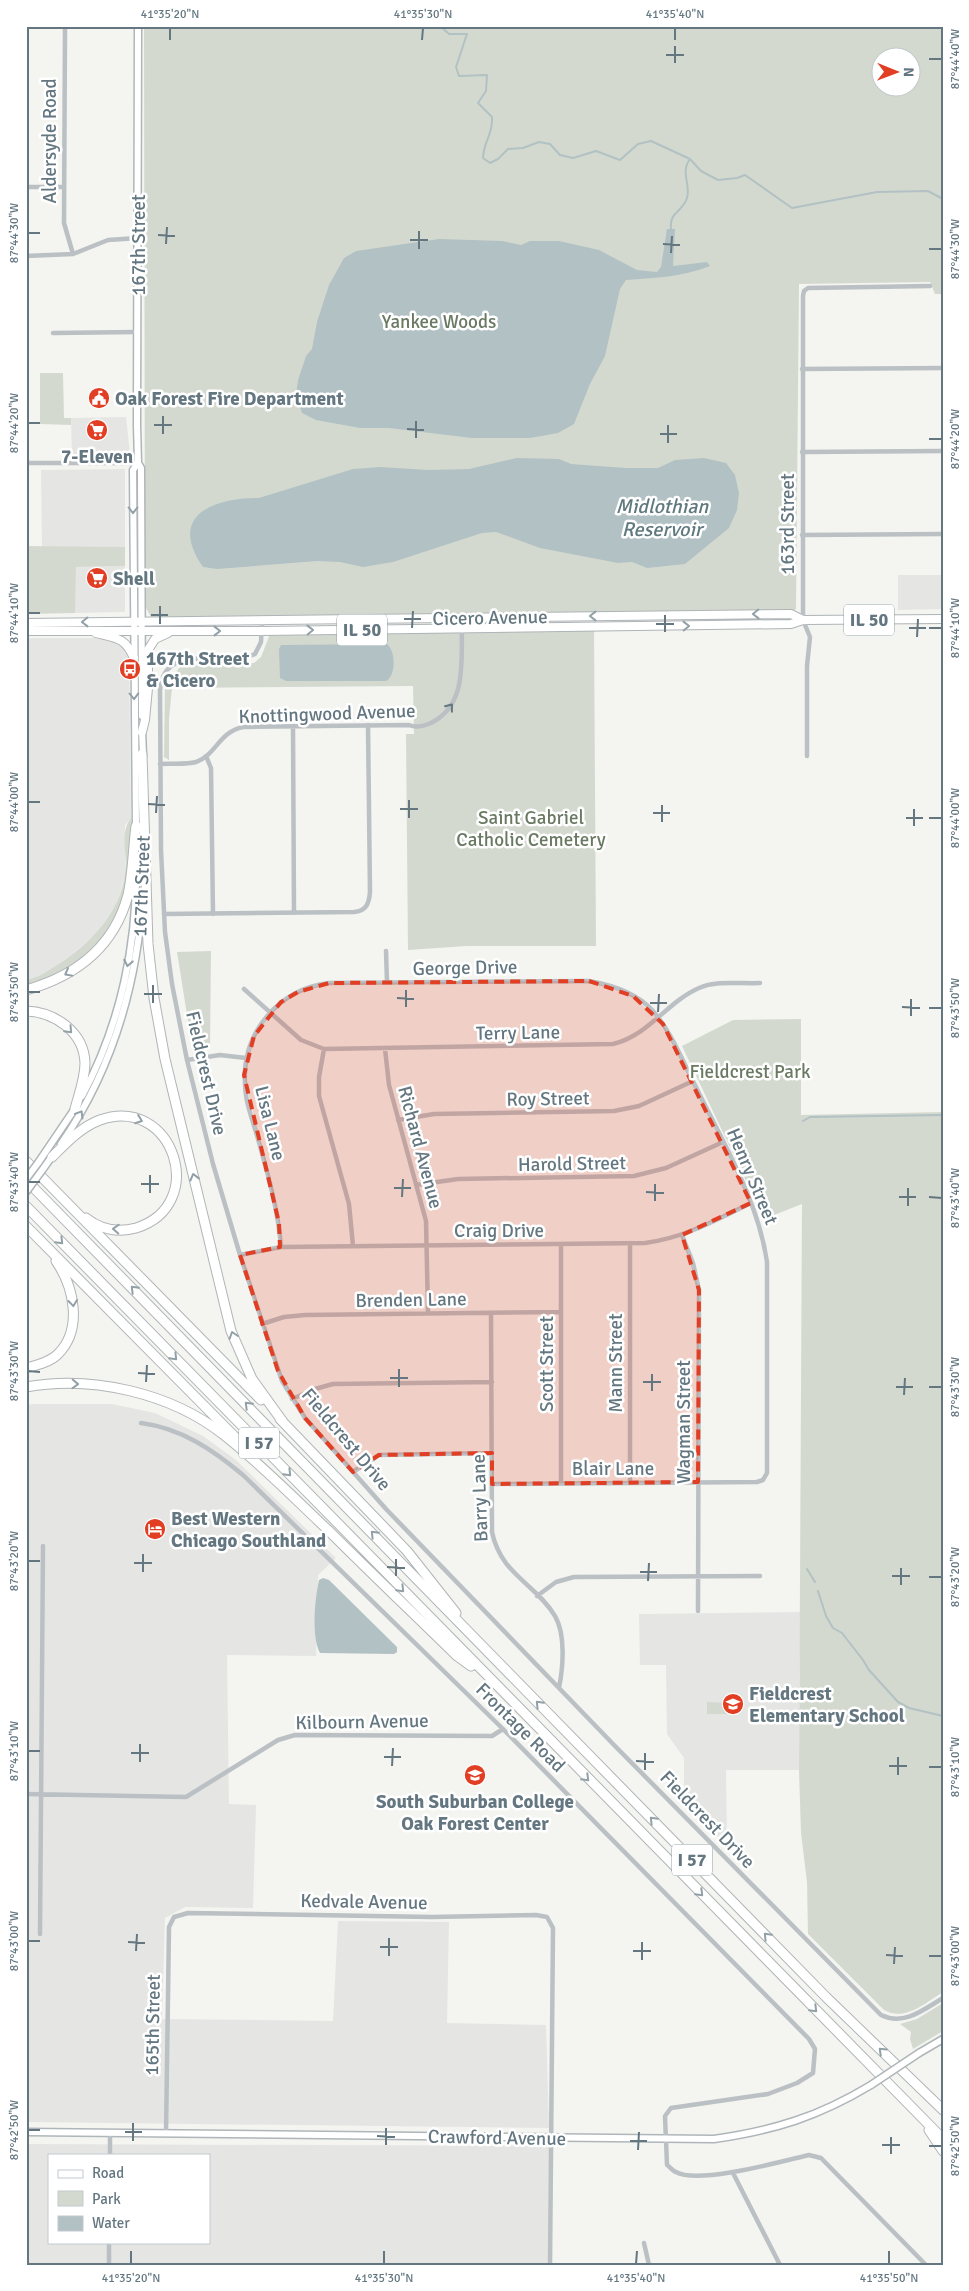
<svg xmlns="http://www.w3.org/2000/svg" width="969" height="2291" viewBox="0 0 969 2291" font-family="Signika,sans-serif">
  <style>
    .built { fill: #e5e6e4; fill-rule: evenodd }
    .green { fill: #d4d9d0; fill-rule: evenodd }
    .water { fill: #b2c1c4 }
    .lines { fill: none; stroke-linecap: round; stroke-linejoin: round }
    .stream { stroke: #b2c1c4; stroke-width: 2 }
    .secondary-casing { stroke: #afb6b9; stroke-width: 9 }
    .primary-casing { stroke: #aeb4b7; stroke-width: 10 }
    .highway-casing { stroke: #b0b5b7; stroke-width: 11 }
    .street { stroke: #bac0c3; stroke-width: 4.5 }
    .secondary { stroke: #fff; stroke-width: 6 }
    .primary { stroke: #fff; stroke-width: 8 }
    .highway { stroke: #fff; stroke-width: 9 }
    .secondary-bridge-casing { stroke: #afb6b9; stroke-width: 9; stroke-linecap: butt }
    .secondary-bridge { stroke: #fff; stroke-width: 6 }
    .oneway { stroke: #92a0a7 }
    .oneway2 { stroke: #647781 }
    .marked { fill: #e13e24; fill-opacity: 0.2; stroke: #e13e24; stroke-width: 4; stroke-dasharray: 10 6; stroke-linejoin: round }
    .ticks { fill: none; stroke: #647781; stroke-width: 2 }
    .labels { text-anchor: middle; stroke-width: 5; stroke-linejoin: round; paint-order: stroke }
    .shield { fill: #fff; stroke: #92a0a7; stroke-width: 1 }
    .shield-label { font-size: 18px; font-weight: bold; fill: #647781 }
    .street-label { font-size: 19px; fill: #647781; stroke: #fff }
    .park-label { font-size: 19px; fill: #697962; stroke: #fff }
    .poi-label { font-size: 19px; font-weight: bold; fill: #647781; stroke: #fff; text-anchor: start }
    .water-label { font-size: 20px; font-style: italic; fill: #5f797f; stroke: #fff }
    .neatline { fill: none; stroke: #647781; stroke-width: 2 }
    .ticks-label { font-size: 12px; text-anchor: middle; fill: #647781 }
  </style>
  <rect width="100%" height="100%" fill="#f4f4f0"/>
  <path class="built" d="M126 417 130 454 128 458 125 460 72 459 71 418Z
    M125 469V547H42L41 470Z
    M125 566V612L75 613V567Z
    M898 575H943V609L898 610Z
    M26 638H105L118 640 125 648 129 657 131 818 125 825V873L120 893 113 912 96 934 70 956 38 978 26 980Z
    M34 1404H112L155 1413 203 1436 236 1460 336 1558 318 1575 316 1656 227 1655 229 1804 256 1805 253 1908 185 1907 165 1918 162 2019 333 2021 338 1921 449 1922 447 2023 546 2025 549 2128 26 2122V1405Z
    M802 1612 799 1674V1770H726L727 1845 684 1807V1758L667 1734 666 1665H640L639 1614Z
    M26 2144 549 2146 548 2265H26ZM49 2155H209V2242H49Z"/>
  <path class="green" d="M144 26H943V294H935L930 282 799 284 796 609 792 611 156 619 151 617 145 606ZM882 58H912V88H882Z
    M40 373H63L64 418H71V425L40 424Z
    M26 546 125 547V566L76 567 75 613 26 614Z
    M594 630 596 946H467L408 950 406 734H414L413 686 172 688 169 719V760L164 757 165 686 180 667 199 664 254 663 261 657 270 634Z
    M131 818C132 844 132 876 123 901 109 943 68 976 26 985V980C38 978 46 972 57 965 90 944 120 914 125 873 128 855 119 833 131 818Z
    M211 951 210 1049 193 1052 177 952Z
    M801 1019V1115L943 1112V1992C925 2003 905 2022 884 2010L808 1934 807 1882 801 1833 799 1770 802 1204 764 1219 682 1046 733 1020Z
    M707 1702 730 1703V1714H707Z
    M943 2003V2031L913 2049 910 2039 911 2032 900 2024 917 2019Z"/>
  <path class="water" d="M667 229H675L673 266 707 262 710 266C682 277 655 278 626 280L620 289 605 356 590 384 574 424 558 433 530 438H472L389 428H360L316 420 302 413 296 395 298 380 306 356 312 349 317 322 329 285 344 258 356 251 439 239 502 241 521 245 530 241H559L599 250 637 270 657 272 661 267Z
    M517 458 559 459 571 464 626 468H658L675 460 704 458 726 463 735 475 739 493 737 510 729 528 685 564 647 568 632 562 618 563 540 548 496 532 482 533 393 562 363 567 340 562 317 561 217 569 203 567C167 515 213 498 259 498L353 469 380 467 429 470 469 469Z
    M387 644C396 651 396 676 386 681H286L280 678 279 649 281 645Z
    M323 1578 329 1580 397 1647V1652L394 1654 320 1653C311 1637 315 1598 319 1580Z"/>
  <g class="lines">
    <path class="stream" d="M440 26 449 34H467L456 67 459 76 487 75 486 91 478 103 492 117C493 136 484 139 483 158L490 163 498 159 508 149 523 148 539 142 550 144 560 155 573 158 596 151 620 160 638 144 651 141 690 159 701 171 718 180 737 178 745 175 792 208 877 192 928 191 943 199
      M671 229C669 211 683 212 687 198 691 185 680 172 690 159
      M803 1121 810 1117 943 1115
      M807 1569 815 1582
      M818 1591 826 1616 833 1628 842 1633 863 1660 869 1670 898 1702 909 1708 943 1716"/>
    <g class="secondary-casing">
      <path id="secondary" d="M138 26 137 425 138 463 141 468 142 716
        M142 729 143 756
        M136 830 133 470 138 463
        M82 1096C121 1024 138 942 136 860
        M61 1144C113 1069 137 985 143 894
        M38 1163 76 1107
        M43 1169 53 1155
        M919 2053 943 2039
        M26 2132 714 2139C775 2130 818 2117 871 2085"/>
    </g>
    <g class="primary-casing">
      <path id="primary" d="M26 623 791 614 803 620
        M26 631H262L791 624 803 620 943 619
        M96 633C116 638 125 637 134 658
        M142 732 145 720 148 688V650L155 639 168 633"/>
    </g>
    <g class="highway-casing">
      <path id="highway" d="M142 754 148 944 154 998 165 1059 231 1331 252 1379 283 1422
        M26 990C76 976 114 947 128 895 133 873 133 848 136 826
        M26 1011C55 1012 84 1032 85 1063 85 1079 79 1094 75 1109
        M52 1157C66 1143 81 1127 100 1120 173 1094 210 1205 136 1228 118 1233 100 1229 86 1218
        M26 1161 261 1400
        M26 1180 826 1997 943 2110
        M26 1206 943 2139
        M26 1226 241 1443
        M26 1368C37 1365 50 1362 58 1354 83 1329 74 1287 56 1261
        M26 1387C92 1375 171 1393 224 1435 261 1464 294 1498 328 1530 370 1572 413 1613 456 1655L471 1666
        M280 1419 407 1551 456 1613
        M929 2130 943 2151"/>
    </g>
    <path class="street" d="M65 26 64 223 73 254
      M26 187H64
      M26 256 73 254 108 240 138 238
      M53 333 137 332
      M802 369 943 368
      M802 452 943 451
      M26 463H138
      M802 535 943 534
      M262 620 261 642 255 654C225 668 164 640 160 690L161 850 165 932 172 984 187 1060 213 1164 240 1255 282 1381 305 1418 386 1509 614 1745 881 2015C904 2026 923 2010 943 1998
      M293 726 294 913
      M206 756 211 768 213 914
      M807 756V666L810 637 803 620V296L804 291 808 288 930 286
      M160 764C171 763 185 765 196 762 216 755 219 732 243 727L409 725C416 728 424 726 431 723 467 705 461 663 462 629
      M164 914 354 912C366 911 369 904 370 892L368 725
      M386 951 387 982
      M244 989 301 1040 324 1049 613 1044C648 1036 667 1002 699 988 716 980 741 984 760 983
      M324 1049 319 1077V1096L349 1204 353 1246
      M385 1049 389 1085 426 1221 428 1313
      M187 1060 220 1055 246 1058
      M398 1120 434 1114 614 1111 639 1106 693 1081
      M416 1185 458 1179 634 1176 666 1168 723 1142
      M682 1235 693 1263 699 1290 698 1611
      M281 1247C278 1209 268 1175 258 1139 253 1121 245 1102 245 1083 242 1032 279 989 329 983L589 981C612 985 637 993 653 1011 672 1033 683 1062 696 1087 723 1143 758 1200 767 1262V1473L763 1480 757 1482 492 1484
      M240 1255 281 1247 645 1243C684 1238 716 1220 751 1203
      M491 1313 492 1532C501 1575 535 1583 555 1616 566 1635 563 1668 559 1688
      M262 1324 284 1317 305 1315 561 1312
      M292 1399 315 1389 333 1384 492 1382
      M141 1423C181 1428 213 1450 243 1475L503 1729 809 2039 815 2049 813 2073 797 2083 768 2094 671 2108 665 2116 667 2165C670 2167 673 2171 676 2172 698 2185 783 2161 809 2155L821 2158 926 2265
      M353 1472 379 1455 492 1453
      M561 1483V1244
      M630 1483V1243
      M537 1596 556 1582 574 1577 760 1576
      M26 1794 186 1797 278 1740 295 1735 492 1736 503 1729
      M40 1934 43 1546
      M166 2134 169 1927 174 1917 188 1913 432 1917 536 1915 547 1917 553 1928 550 2265
      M110 2155V2133
      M733 2173 780 2265
      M644 2243 649 2265
      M109 2265V2242"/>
    <use href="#secondary" class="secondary"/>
    <use href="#primary" class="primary"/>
    <use href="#highway" class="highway"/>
    <g class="secondary-bridge-casing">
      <path id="secondary-bridge" d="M26 1179 38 1163
        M26 1192 43 1169
        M871 2085 919 2053"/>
    </g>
    <use href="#secondary-bridge" class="secondary-bridge"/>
  </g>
  <defs><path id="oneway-chevron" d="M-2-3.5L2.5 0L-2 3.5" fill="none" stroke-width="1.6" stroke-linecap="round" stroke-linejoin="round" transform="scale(1.25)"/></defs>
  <g class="oneway">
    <use href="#oneway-chevron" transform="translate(133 510) rotate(90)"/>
    <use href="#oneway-chevron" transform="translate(756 614) rotate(179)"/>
    <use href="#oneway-chevron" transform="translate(593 616) rotate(180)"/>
    <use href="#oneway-chevron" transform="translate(85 622) rotate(179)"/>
    <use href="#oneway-chevron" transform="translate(686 626) rotate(-1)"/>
    <use href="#oneway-chevron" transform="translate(310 630) rotate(-1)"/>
    <use href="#oneway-chevron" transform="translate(217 631)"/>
    <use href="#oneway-chevron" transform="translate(134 696) rotate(89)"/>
    <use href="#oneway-chevron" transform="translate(128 963) rotate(101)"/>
    <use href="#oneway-chevron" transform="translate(68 973) rotate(151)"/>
    <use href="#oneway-chevron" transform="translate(69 1030) rotate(47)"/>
    <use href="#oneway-chevron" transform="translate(80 1114) rotate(-59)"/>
    <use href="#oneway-chevron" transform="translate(139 1120) rotate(20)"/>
    <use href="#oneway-chevron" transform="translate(194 1177) rotate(-104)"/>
    <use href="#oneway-chevron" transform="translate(116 1229) rotate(-177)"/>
    <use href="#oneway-chevron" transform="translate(60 1241) rotate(46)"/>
    <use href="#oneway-chevron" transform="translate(134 1289) rotate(-135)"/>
    <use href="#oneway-chevron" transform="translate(73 1303) rotate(83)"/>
    <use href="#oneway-chevron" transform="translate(233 1335) rotate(-108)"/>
    <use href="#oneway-chevron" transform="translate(174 1357) rotate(46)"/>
    <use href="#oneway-chevron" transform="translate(75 1384) rotate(2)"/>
    <use href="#oneway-chevron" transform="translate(248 1405) rotate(-135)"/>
    <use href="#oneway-chevron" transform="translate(288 1473) rotate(46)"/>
    <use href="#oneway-chevron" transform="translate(374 1534) rotate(-134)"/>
    <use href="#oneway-chevron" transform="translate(401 1589) rotate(46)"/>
    <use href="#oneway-chevron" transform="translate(539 1704) rotate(-134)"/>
    <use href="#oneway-chevron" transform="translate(586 1778) rotate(45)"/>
    <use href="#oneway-chevron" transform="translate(653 1820) rotate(-134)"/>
    <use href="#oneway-chevron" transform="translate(700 1893) rotate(45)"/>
    <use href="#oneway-chevron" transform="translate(767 1936) rotate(-134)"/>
    <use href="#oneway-chevron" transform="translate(814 2009) rotate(45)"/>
    <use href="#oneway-chevron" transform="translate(882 2051) rotate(-136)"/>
  </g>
  <use class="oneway2" href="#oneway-chevron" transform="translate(450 707) rotate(-52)"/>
  <path class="marked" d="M589 981 633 996 663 1024 751 1203 682 1235 699 1290 698 1482 492 1484V1453L379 1455 353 1472 305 1418 278 1371 240 1255 280 1247 279 1223 244 1075 254 1036 281 1002 298 992 329 983Z"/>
  <path class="ticks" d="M170 40V28M422 40 423 28M675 40V28M666 55H684M929 59H942M675 63V46M28 233H40M158 235 175 236M410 240H428M166 244 167 227M663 244 680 245M419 249V231M929 249H942M671 253 672 236M28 423H40M154 425H172M407 429 424 430M163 434V416M660 434H677M416 438V421M929 439H942M668 443V425M28 613H40M151 615H168M404 619H421M160 624V606M656 624H674M412 628 413 611M909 628H926M929 628H942M665 632V615M917 637 918 619M28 802H40M148 804 165 805M400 809H418M156 813 157 796M653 813H670M409 818V800M906 818H923M929 818H942M662 822V805M914 826V809M28 992H40M144 994H162M397 998 414 999M153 1003V985M650 1003H667M406 1007V990M902 1007 920 1008M929 1008H942M658 1012 659 994M911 1016V999M28 1182H40M141 1184H159M394 1188H411M646 1192 664 1193M150 1193V1175M402 1197 403 1179M899 1197H916M929 1197 942 1198M655 1201V1184M908 1206V1188M28 1371 40 1372M138 1373 155 1374M390 1378H408M146 1382 147 1365M643 1382H661M399 1387V1369M896 1387H913M929 1387H942M652 1391V1374M904 1395 905 1378M28 1561H40M134 1563H152M387 1567 405 1568M143 1572V1554M640 1572H657M396 1576V1559M892 1576H910M929 1577H942M648 1581 649 1563M901 1585V1568M28 1751H40M131 1753H149M384 1757H401M636 1761 654 1762M140 1762V1744M392 1766 393 1748M889 1766H907M929 1767H942M645 1770V1753M898 1775V1757M28 1941H40M128 1942 145 1943M380 1947H398M136 1951 137 1934M633 1951H651M886 1955 903 1956M389 1956V1938M929 1956H942M642 1960V1942M894 1964 895 1947M28 2130H40M125 2132H142M377 2136 395 2137M133 2141V2123M630 2141H647M386 2145V2128M882 2145H900M929 2146H942M638 2150 639 2132M891 2154V2137M131 2264V2251M384 2264V2251M636 2264 637 2251M889 2264V2251"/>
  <defs>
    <g id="civic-disc" transform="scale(1.125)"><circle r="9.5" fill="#e13e24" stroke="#fff"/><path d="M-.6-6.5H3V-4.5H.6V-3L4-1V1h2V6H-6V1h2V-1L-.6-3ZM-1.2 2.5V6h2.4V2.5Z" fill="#fff"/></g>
    <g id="supermarket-disc" transform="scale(1.125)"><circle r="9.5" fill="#e13e24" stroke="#fff"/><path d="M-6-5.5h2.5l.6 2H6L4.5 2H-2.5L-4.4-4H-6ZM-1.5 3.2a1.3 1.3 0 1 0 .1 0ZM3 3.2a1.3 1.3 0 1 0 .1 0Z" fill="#fff"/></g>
    <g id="bus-disc" transform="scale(1.125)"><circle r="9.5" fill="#e13e24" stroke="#fff"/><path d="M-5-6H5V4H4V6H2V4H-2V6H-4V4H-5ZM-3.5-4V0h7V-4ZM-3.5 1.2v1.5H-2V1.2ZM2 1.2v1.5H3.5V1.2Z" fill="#fff"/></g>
    <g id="hotel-disc" transform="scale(1.125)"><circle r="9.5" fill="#e13e24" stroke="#fff"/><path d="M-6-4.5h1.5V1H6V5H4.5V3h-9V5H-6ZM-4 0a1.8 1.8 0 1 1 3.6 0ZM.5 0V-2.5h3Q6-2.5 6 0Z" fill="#fff"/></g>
    <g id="school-disc" transform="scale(1.125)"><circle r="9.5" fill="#e13e24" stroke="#fff"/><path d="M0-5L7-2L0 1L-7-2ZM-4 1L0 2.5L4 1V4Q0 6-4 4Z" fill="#fff"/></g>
    <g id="university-disc" transform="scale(1.125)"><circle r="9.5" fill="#e13e24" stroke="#fff"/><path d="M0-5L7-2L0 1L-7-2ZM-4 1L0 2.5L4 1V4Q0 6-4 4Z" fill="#fff"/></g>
  </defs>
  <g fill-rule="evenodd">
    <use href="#civic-disc" x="99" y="398"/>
    <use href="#supermarket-disc" x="97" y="430"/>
    <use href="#supermarket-disc" x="97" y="578"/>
    <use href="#bus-disc" x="130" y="669"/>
    <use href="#hotel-disc" x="155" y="1529"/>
    <use href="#school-disc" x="733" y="1704"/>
    <use href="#university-disc" x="475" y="1775"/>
  </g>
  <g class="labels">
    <g class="shield">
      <rect x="844" y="604.5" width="50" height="31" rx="4"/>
      <rect x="337" y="614.5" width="50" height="31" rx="4"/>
      <rect x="239" y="1427.5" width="40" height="31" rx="4"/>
      <rect x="672" y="1844.5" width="40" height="31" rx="4"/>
    </g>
    <g class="shield-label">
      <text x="869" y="626">IL 50</text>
      <text x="362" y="636">IL 50</text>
      <text x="259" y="1449">I 57</text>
      <text x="692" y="1866">I 57</text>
    </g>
    <g class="street-label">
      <text transform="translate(49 141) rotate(-90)" y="7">Aldersyde Road</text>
      <text transform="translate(138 245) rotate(-90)" y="7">167th Street</text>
      <text transform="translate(787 524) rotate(-90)" y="7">163rd Street</text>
      <text transform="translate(490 617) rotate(-1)" y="7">Cicero Avenue</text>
      <text transform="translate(327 713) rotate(-2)" y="7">Knottingwood Avenue</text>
      <text transform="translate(141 886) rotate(-88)" y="7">167th Street</text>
      <text transform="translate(465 967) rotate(-1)" y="7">George Drive</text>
      <text transform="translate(518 1032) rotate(-1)" y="7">Terry Lane</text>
      <text transform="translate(207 1073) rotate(77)" y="7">Fieldcrest Drive</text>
      <text transform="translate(548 1098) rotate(-1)" y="7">Roy Street</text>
      <text transform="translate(271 1123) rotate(76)" y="7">Lisa Lane</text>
      <text transform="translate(421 1147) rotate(75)" y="7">Richard Avenue</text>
      <text transform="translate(572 1163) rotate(-1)" y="7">Harold Street</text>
      <text transform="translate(753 1176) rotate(67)" y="7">Henry Street</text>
      <text x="499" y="1237">Craig Drive</text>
      <text transform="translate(411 1299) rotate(-1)" y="7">Brenden Lane</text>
      <text transform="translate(615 1363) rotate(-90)" y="7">Mann Street</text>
      <text transform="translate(546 1364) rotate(-90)" y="7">Scott Street</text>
      <text transform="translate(683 1422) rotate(-90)" y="7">Wagman Street</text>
      <text transform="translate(347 1439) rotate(50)" y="7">Fieldcrest Drive</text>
      <text x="613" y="1475">Blair Lane</text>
      <text transform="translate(479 1498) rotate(-92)" y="7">Barry Lane</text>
      <text transform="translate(362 1721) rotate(-1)" y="7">Kilbourn Avenue</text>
      <text transform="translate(521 1727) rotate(45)" y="7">Frontage Road</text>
      <text transform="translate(708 1819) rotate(46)" y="7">Fieldcrest Drive</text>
      <text transform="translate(364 1901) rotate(1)" y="7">Kedvale Avenue</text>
      <text transform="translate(152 2025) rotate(-89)" y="7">165th Street</text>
      <text transform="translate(497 2137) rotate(1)" y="7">Crawford Avenue</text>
    </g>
    <g class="park-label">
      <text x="439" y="328">Yankee Woods</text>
      <text x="531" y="824">Saint Gabriel<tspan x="531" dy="22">Catholic Cemetery</tspan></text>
      <text x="750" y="1078">Fieldcrest Park</text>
    </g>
    <g class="poi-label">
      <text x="115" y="405">Oak Forest Fire Department</text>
      <text x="97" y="463" text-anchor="middle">7-Eleven</text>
      <text x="113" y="585">Shell</text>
      <text x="146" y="665">167th Street<tspan x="146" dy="22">&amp; Cicero</tspan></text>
      <text x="171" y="1525">Best Western<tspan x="171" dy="22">Chicago Southland</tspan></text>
      <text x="749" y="1700">Fieldcrest<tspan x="749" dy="22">Elementary School</tspan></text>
      <text x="475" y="1808" text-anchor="middle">South Suburban College<tspan x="475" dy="22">Oak Forest Center</tspan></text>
    </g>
    <g class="water-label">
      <text x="662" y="513">Midlothian<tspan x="662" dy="23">Reservoir</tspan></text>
    </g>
  </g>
  <rect width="969" height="2291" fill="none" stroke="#ffffff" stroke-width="55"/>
  <rect x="48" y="2154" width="162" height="90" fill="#ffffff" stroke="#c1c9cd"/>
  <rect x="58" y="2170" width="25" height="8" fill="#ffffff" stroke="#c1c9cd"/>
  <text x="92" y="2178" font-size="15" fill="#647781">Road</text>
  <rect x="58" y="2191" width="25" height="15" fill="#d4d9d0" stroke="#c1c9cd"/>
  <text x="92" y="2204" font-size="15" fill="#647781">Park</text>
  <rect x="58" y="2216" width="25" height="15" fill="#b2c1c4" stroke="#c1c9cd"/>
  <text x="92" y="2228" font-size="15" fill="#647781">Water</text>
  <g transform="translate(896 72) rotate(91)"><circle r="24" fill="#ffffff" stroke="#c1c9cd"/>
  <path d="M0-4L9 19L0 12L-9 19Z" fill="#e13e24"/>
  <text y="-8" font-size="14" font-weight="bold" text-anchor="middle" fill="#647781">N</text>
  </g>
  <rect x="28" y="28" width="914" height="2236" class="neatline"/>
  <g class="ticks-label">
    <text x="170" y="18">41°35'20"N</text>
    <text x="423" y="18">41°35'30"N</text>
    <text x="675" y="18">41°35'40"N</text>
    <text transform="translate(955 59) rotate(-90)" y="4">87°44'40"W</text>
    <text transform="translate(14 233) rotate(-90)" y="4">87°44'30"W</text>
    <text transform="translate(955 249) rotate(-90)" y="4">87°44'30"W</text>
    <text transform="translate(14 423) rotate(-90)" y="4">87°44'20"W</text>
    <text transform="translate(955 439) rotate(-90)" y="4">87°44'20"W</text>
    <text transform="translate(14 613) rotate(-90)" y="4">87°44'10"W</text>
    <text transform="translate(955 628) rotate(-90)" y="4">87°44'10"W</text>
    <text transform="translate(14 802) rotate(-90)" y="4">87°44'00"W</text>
    <text transform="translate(955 818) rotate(-90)" y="4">87°44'00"W</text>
    <text transform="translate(14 992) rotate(-90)" y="4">87°43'50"W</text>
    <text transform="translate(955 1008) rotate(-90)" y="4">87°43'50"W</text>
    <text transform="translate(14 1182) rotate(-90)" y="4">87°43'40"W</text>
    <text transform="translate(955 1198) rotate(-90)" y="4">87°43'40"W</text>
    <text transform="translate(14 1371) rotate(-90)" y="4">87°43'30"W</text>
    <text transform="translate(955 1387) rotate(-90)" y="4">87°43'30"W</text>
    <text transform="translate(14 1561) rotate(-90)" y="4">87°43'20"W</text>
    <text transform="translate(955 1577) rotate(-90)" y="4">87°43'20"W</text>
    <text transform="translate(14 1751) rotate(-90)" y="4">87°43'10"W</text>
    <text transform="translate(955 1767) rotate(-90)" y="4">87°43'10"W</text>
    <text transform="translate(14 1941) rotate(-90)" y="4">87°43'00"W</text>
    <text transform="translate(955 1956) rotate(-90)" y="4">87°43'00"W</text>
    <text transform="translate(14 2130) rotate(-90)" y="4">87°42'50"W</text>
    <text transform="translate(955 2146) rotate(-90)" y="4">87°42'50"W</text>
    <text x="131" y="2282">41°35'20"N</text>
    <text x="384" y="2282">41°35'30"N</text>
    <text x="636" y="2282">41°35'40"N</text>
    <text x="889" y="2282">41°35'50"N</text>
  </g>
</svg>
